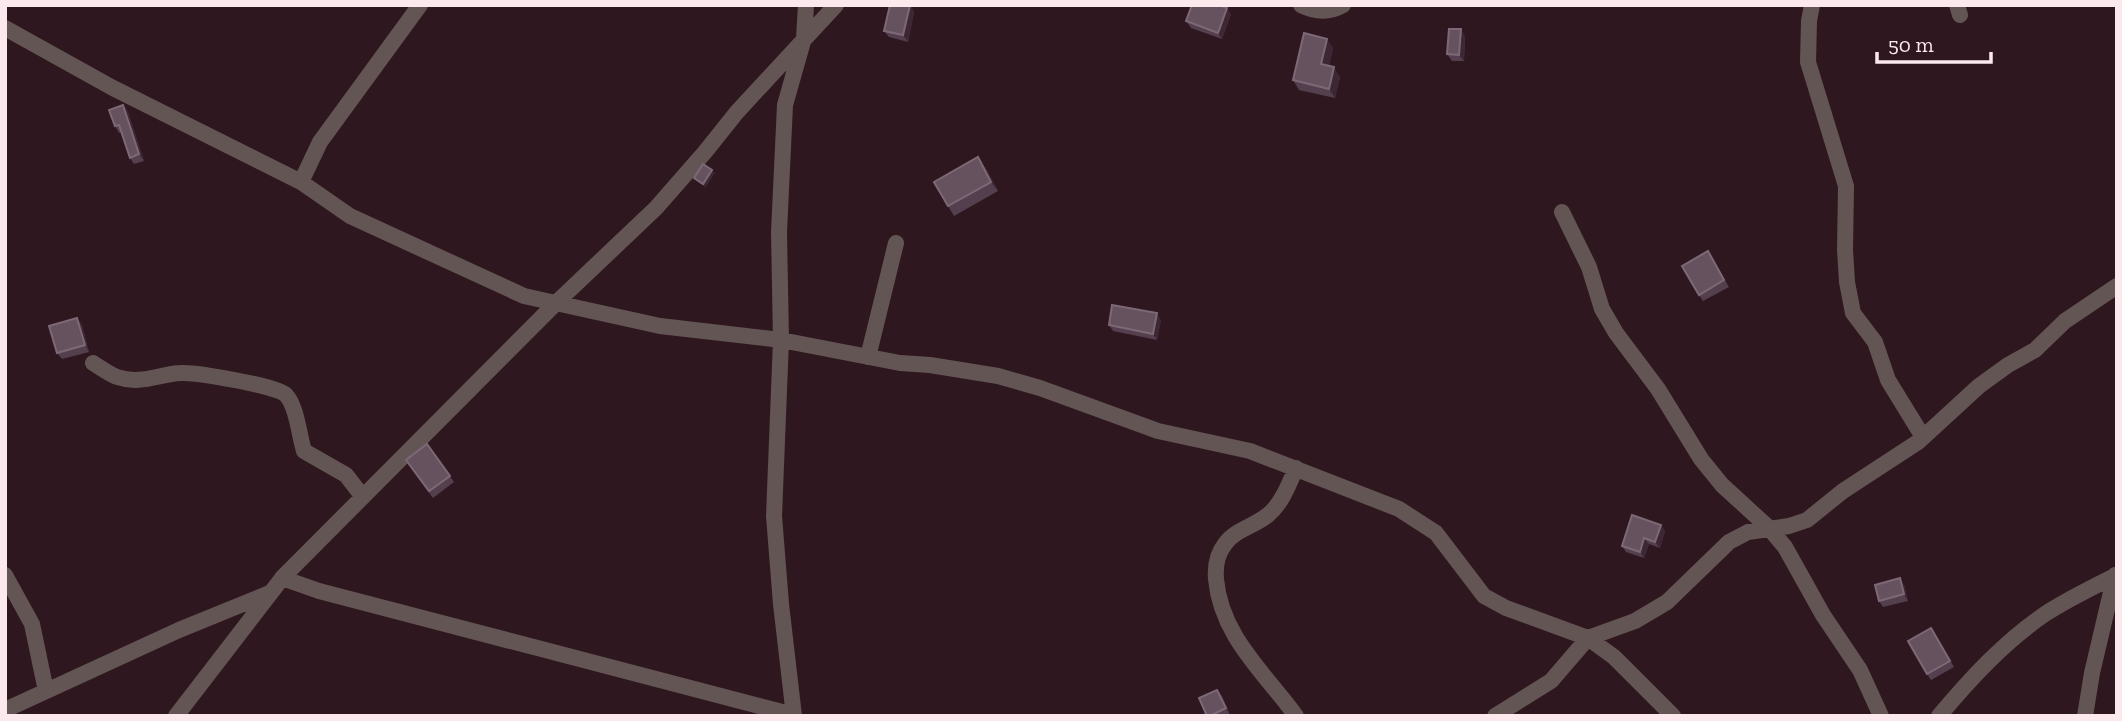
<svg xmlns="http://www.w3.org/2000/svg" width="2122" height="721" viewBox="0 0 2122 721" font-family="'Zilla Slab',serif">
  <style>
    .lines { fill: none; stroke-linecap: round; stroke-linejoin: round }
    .minor { stroke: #635554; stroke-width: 16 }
    .wall { fill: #543f4e }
    .shaded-wall { fill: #3d2734 }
    .building { fill: #66515f; stroke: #7d6976; stroke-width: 2 }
  </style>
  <rect width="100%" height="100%" fill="#2f171f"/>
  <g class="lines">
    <path class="minor" d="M1301 5C1315 12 1329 13 1343 5
      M1812 5 1809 21 1808 62 1846 186 1845 250 1847 282 1853 313 1875 342 1888 380 1923 437
      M1957 5 1960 15
      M5 28 113 88 301 182 350 216 524 296 660 326 781 340 900 363 930 365 998 376 1040 388 1158 431 1250 451 1399 509 1436 533 1484 596 1506 608 1588 638 1614 657 1673 716
      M301 182 320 142 420 5
      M1562 212 1589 267 1602 309 1616 333 1658 389 1701 459 1722 485 1769 528 1785 547 1823 615 1860 670 1881 716
      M868 357 896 243
      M93 363C101 368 109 374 117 377 141 385 159 374 181 373 195 372 278 386 286 395 297 407 299 435 304 451L346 475 363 497
      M5 575 32 624 46 691
      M282 578 319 591 794 715
      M5 710 179 630 270 593
      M176 716 283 577 557 302 656 208 705 152 737 112 836 5
      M794 716 781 604 774 516 781 340 779 232 785 105 804 38 806 5
      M1296 716C1264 672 1221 636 1216 579 1215 567 1217 554 1225 544 1235 529 1256 526 1269 514 1282 503 1289 484 1296 468
      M1495 716 1551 681 1588 638 1635 621 1667 602 1729 542 1748 532 1789 526 1807 520 1843 491 1918 442 1979 386 2008 365 2035 350 2065 321 2117 286
      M1939 716C1971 678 2004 642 2045 614 2068 599 2093 587 2117 575
      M2085 716 2092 673 2115 575"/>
  </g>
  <path class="wall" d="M910 5 914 12 908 42 889 37 884 31Z
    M1231 14 1222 39 1191 28 1186 21Z
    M1465 36 1464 61H1452L1447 54Z
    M1333 48 1329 66 1340 77 1335 98 1299 90 1293 80Z
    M123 105 128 112 144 161 134 164 130 158 121 132 119 133 115 126Z
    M985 167 998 191 954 216 948 206Z
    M1712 258 1729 287 1703 301 1699 295Z
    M77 318 82 325 89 352 62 359 57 353Z
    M1161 320 1157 340 1113 331 1109 325Z
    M427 444 454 482 433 498 406 460Z
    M1661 525 1665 531 1660 548 1649 544 1644 558 1626 552 1622 546Z
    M1904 585 1908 601 1883 607 1879 601Z
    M1931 628 1954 667 1931 680 1927 674Z
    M1217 690 1222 696 1230 715 1207 716Z"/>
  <path class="shaded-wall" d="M910 5 914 12 908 42 903 35Z
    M1227 8 1231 14 1222 39 1218 33Z
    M1461 29 1465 36 1464 61 1459 55Z
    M1327 39 1333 48 1327 74 1321 64Z
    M1334 67 1340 77 1335 98 1329 89Z
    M123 105 128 112 144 161 139 154Z
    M978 157 985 167 998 191 991 182Z
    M712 170 715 173 705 188 703 184Z
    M1157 313 1161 320 1157 340 1153 334Z
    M77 318 82 325 89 352 85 345Z
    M1661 525 1665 531 1660 548 1655 542Z
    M1644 538 1649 544 1644 558 1640 552Z
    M1900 578 1904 585 1908 601 1904 594Z
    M1217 690 1222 696 1230 715 1226 708Z"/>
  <path class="building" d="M890 5H910L903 35 884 31Z
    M1192 5H1219L1227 8 1218 33 1186 21Z
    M1449 29H1461L1459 55 1447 54Z
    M1304 33 1327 39 1321 64 1334 67 1329 89 1293 80Z
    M123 105 139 154 130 158 119 125 115 126 109 110Z
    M978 157 991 182 948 206 934 182Z
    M703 164 712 170 703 184 694 178Z
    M1708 251 1724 280 1699 295 1682 266Z
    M1112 305 1157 313 1153 334 1109 325Z
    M77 318 85 345 57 353 49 326Z
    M427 444 450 476 429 491 406 460Z
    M1632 515 1661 525 1655 542 1644 538 1640 552 1622 546Z
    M1900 578 1904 594 1879 601 1875 585Z
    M1931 628 1950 661 1927 674 1908 641Z
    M1217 690 1226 708 1210 716H1207L1199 698Z"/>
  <rect width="2122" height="721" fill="none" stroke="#fbe9ee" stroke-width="14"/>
  <path d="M1877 52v10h114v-10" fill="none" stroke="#fbe9ee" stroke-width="3.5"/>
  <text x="1888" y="52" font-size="21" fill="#fbe9ee" stroke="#2f171f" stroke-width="5" paint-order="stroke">50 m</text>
</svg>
